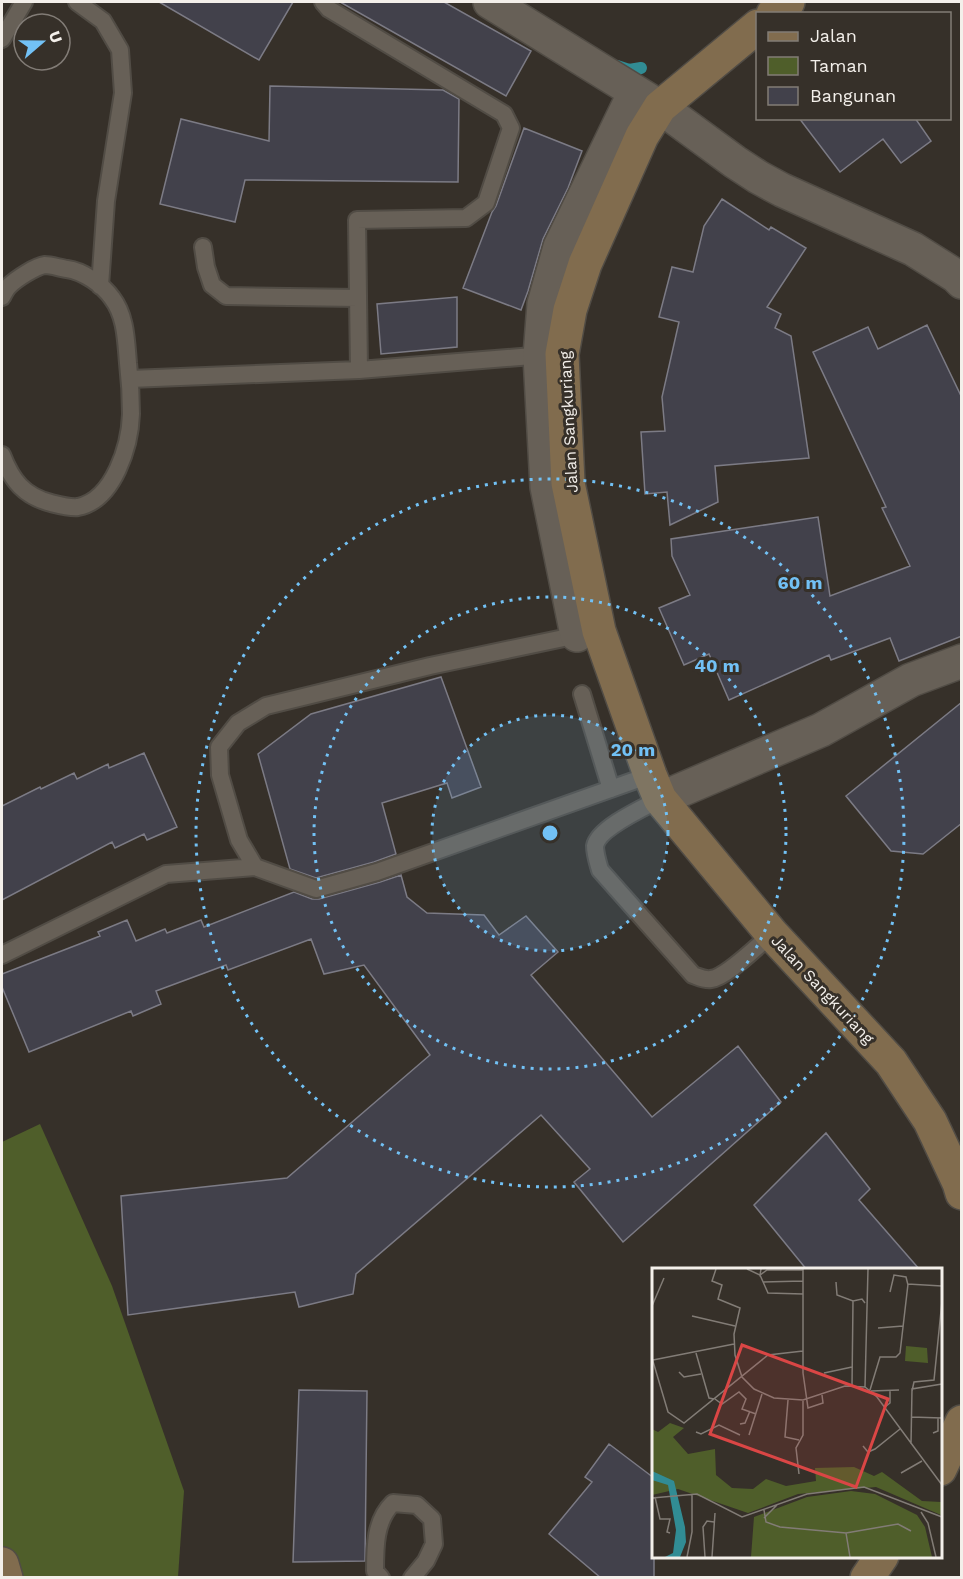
<svg xmlns="http://www.w3.org/2000/svg" width="963" height="1579" viewBox="0 0 963 1579" font-family="'Work Sans',sans-serif">
  <style>
    .green { fill: #4f5e2a }
    .lines { fill: none; stroke-linecap: round; stroke-linejoin: round }
    .stream { stroke: #318c94; stroke-width: 12 }
    .building { fill: #42414b; stroke: #7c7b85; stroke-width: 1.5 }
    .lane-casing { stroke: #514c45; stroke-width: 20 }
    .street-casing { stroke: #514c45; stroke-width: 36 }
    .secondary-casing { stroke: #514c45; stroke-width: 36 }
    .lane { stroke: #676057; stroke-width: 16 }
    .street { stroke: #676057; stroke-width: 33 }
    .secondary { stroke: #816c4e; stroke-width: 33 }
    .ring { fill: none; stroke: #72c1f5; stroke-width: 3; stroke-dasharray: 3 6 }
    .labels { text-anchor: middle; stroke-width: 6; stroke-linejoin: round; paint-order: stroke }
    .street-label { font-size: 16px; fill: #f3efea; stroke: #363029 }
    .inset-road { fill: none; stroke: #827c76; stroke-width: 1.5 }
    .view { fill: #da4645; fill-opacity: 0.15; stroke: #da4645; stroke-width: 3 }
    .inset-edge { fill: none; stroke: #f3efea; stroke-width: 3 }
    .centre { fill: #72c1f5; stroke: #363029; stroke-width: 3 }
    .ring-label { font-size: 18px; text-anchor: middle; font-weight: bold; fill: #72c1f5; stroke: #363029; stroke-width: 6; stroke-linejoin: round; paint-order: stroke }
  </style>
  <rect width="100%" height="100%" fill="#363029"/>
  <path class="green" d="M40 1124 112 1286 184 1491 178 1577H2V1142Z"/>
  <g class="lines">
    <path class="stream" d="M617 66 629 70 641 68"/>
  </g>
  <path class="building" d="M159 2H293L259 60Z
    M340 2H444L531 51 506 96Z
    M270 86 443 90 459 99 458 182 245 180 235 222 160 204 181 119 269 141Z
    M799 118H915L931 141 901 163 883 139 840 172Z
    M524 128 582 151 568 188 543 239 528 291 521 310 463 288 492 212 496 206Z
    M722 199 769 230 771 227 806 248 767 307 781 314 775 328 791 336 809 458 715 466 718 502 670 525 667 492 645 494 641 432 665 431 662 397 679 322 659 317 672 267 693 272 704 226Z
    M457 297V347L381 354 377 304Z
    M927 325 962 398V636L899 661 890 638 831 660 829 655 729 700 709 654 684 665 659 608 690 595 672 556 671 539 818 517 830 596 910 566 882 508 886 507 813 352 868 327 878 349Z
    M441 677 481 787 452 798 447 783 382 803 396 854 374 862 316 878 290 869 258 754 311 714Z
    M962 702V823L923 854 891 851 846 796Z
    M144 753 177 827 147 840 144 834 115 848 112 842 2 900V806L40 787 41 789 74 773 77 779 108 764 109 768Z
    M401 875 407 897 427 913 484 915 499 935 526 916 558 952 531 975 652 1117 738 1046 781 1102 623 1242 574 1182 590 1169 541 1115 356 1274 353 1294 299 1307 295 1292 128 1315 121 1196 287 1178 430 1055 364 965 324 974 311 939 228 970 226 965 156 991 161 1004 133 1016 131 1011 29 1052 2 987V974L100 936 98 932 127 920 136 941 165 929 167 933 201 920 204 927 294 892 312 899H319L380 882Z
    M826 1133 870 1189 859 1200 920 1270H807L754 1205Z
    M299 1390 367 1391 365 1561 293 1562Z
    M609 1444 654 1478V1578H601L549 1534 592 1482 585 1477Z"/>
  <g class="lines">
    <g class="lane-casing">
      <path id="lane" d="M77 2 103 21 120 50 123 93 106 201 100 286
        M323 2 329 9 504 114 511 128 486 203 466 218 357 220 359 370
        M2 39 24 2
        M203 247 206 267 212 285 226 296 358 298
        M2 297C4 293 6 289 9 286 16 279 36 266 45 265 51 265 60 268 67 269 83 271 103 285 112 298 126 316 126 341 128 363 130 380 131 397 131 414 130 445 114 500 78 507 70 508 59 505 51 503 24 496 12 481 2 455
        M130 379 359 370 545 355
        M582 694 611 789
        M660 799C645 807 598 828 595 846 595 854 598 863 600 870L693 975C699 977 704 980 711 979 727 977 758 945 772 934
        M255 867 239 840 220 775 219 747 238 723 266 706 430 666 583 634
        M2 955 166 874 255 867 316 889 377 872 650 775
        M381 1578 375 1571C375 1547 375 1520 393 1503L417 1505 432 1519 434 1544 426 1561 412 1578"/>
    </g>
    <g class="street-casing">
      <path id="street" d="M490 2 660 107 735 162 758 177 782 190 913 249 956 276 962 282
        M577 635 547 487 540 356 544 304 560 247 635 92
        M660 799 821 730 911 680 962 661"/>
    </g>
    <g class="secondary-casing">
      <path id="secondary" d="M773 14 788 2
        M758 26 660 107 642 136 585 264 570 310 562 354 568 483 599 631 650 775 660 799 772 934 891 1062 930 1121 959 1183 962 1193
        M940 1469 962 1422
        M2 1564 6 1578
        M867 1578 882 1556"/>
    </g>
    <use href="#lane" class="lane"/>
    <use href="#street" class="street"/>
    <use href="#secondary" class="secondary"/>
  </g>
  <circle cx="550" cy="833" r="118" fill="#72c1f5" fill-opacity=".12"/>
  <g class="ring">
    <circle cx="550" cy="833" r="118"/>
    <circle cx="550" cy="833" r="236"/>
    <circle cx="550" cy="833" r="354"/>
  </g>
  <g class="labels">
    <g class="street-label">
      <text transform="translate(568 422) rotate(-93)" y="6">Jalan Sangkuriang</text>
      <text transform="translate(823 989) rotate(47)" y="6">Jalan Sangkuriang</text>
    </g>
  </g>
  <g transform="translate(652 1268)">
    <rect width="290" height="290" fill="#363029"/>
    <path d="M254 78 275 80 276 95 253 93ZM18 155 32 160 21 169 36 186 63 181 64 207 80 220 101 221 114 211 134 218 164 213 163 200 202 199 222 208 230 204 270 233 289 234V247L224 219 146 226 96 245 26 221 0 227V161L6 164ZM199 223 223 226 265 247 273 259 280 289H99L102 249 155 229Z" fill="#4f5e2a"/>
    <path d="M0 203 22 213 33 259 34 274 28 289H13L21 285 24 262 16 217 0 212Z" fill="#318c94"/>
    <path class="inset-road" d="M64 1 60 13 70 17 66 31 88 40 82 66 83 87 90 109 102 121 122 130 151 132 193 118 213 119 225 129 290 217M95 1 108 7 116 25 151 26M109 1 108 7 115 2H151M151 1V105L156 140 171 135 170 127M111 14 151 13M184 14 185 27 201 33 210 31 213 35M238 24 242 7 254 9 256 17M0 38 12 10M40 48 83 58M226 60 251 58M44 85 57 130 62 131M0 90 16 144 32 155 116 87 151 83M1 92 82 76M27 104 32 109 49 106M172 105 200 99M200 118 201 33M213 119 216 1M218 122 228 89H244L248 85 256 16 290 18M219 123 247 122M260 123 262 114 282 112 290 33M63 131 70 136 87 124 94 131 90 141 104 146M136 132 133 169 147 172M233 139 238 135V122M259 149 290 150M88 156 93 155 98 143M44 164 49 166 67 157 88 167M281 165 286 163V150M97 167 110 126M259 176 260 121 290 116M211 178 216 184 223 181 248 161M249 205 270 193M147 206 144 180 151 167V133M3 229 8 251H18L15 264 18 265M0 230 45 226 90 249 155 226 212 219 290 249M112 242 114 254 128 259 194 265 246 256 259 263M269 244 276 255 284 289M112 250 125 237M194 265 198 289M35 289 40 264V226M53 289 51 259 55 253 62 254M60 289 63 245"/>
    <path class="view" d="M90 77 236 131 204 219 58 166Z"/>
    <rect width="290" height="290" class="inset-edge"/>
  </g>
  <circle cx="550" cy="833" r="9" class="centre"/>
  <g class="ring-label">
    <text x="800" y="589">60 m</text>
    <text x="717" y="672">40 m</text>
    <text x="633" y="756">20 m</text>
  </g>
  <rect width="963" height="1579" fill="none" stroke="#f3efea" stroke-width="6"/>
  <rect x="756" y="12" width="195" height="108" fill="#363029" stroke="#827c76" stroke-width="1.5"/>
  <rect x="768" y="32" width="30" height="9" fill="#816c4e" stroke="#827c76" stroke-width="1.5"/>
  <text x="810" y="42" font-size="18" fill="#f3efea">Jalan</text>
  <rect x="768" y="57" width="30" height="18" fill="#4f5e2a" stroke="#827c76" stroke-width="1.5"/>
  <text x="810" y="72" font-size="18" fill="#f3efea">Taman</text>
  <rect x="768" y="87" width="30" height="18" fill="#42414b" stroke="#827c76" stroke-width="1.5"/>
  <text x="810" y="102" font-size="18" fill="#f3efea">Bangunan</text>
  <g transform="translate(42 42) rotate(70)"><circle r="28" fill="#363029" stroke="#827c76" stroke-width="1.5"/>
  <path d="M0-4.5L10 22L0 15L-10 22Z" fill="#72c1f5"/>
  <text y="-9" font-size="16" font-weight="bold" text-anchor="middle" fill="#f3efea">U</text>
  </g>
</svg>
